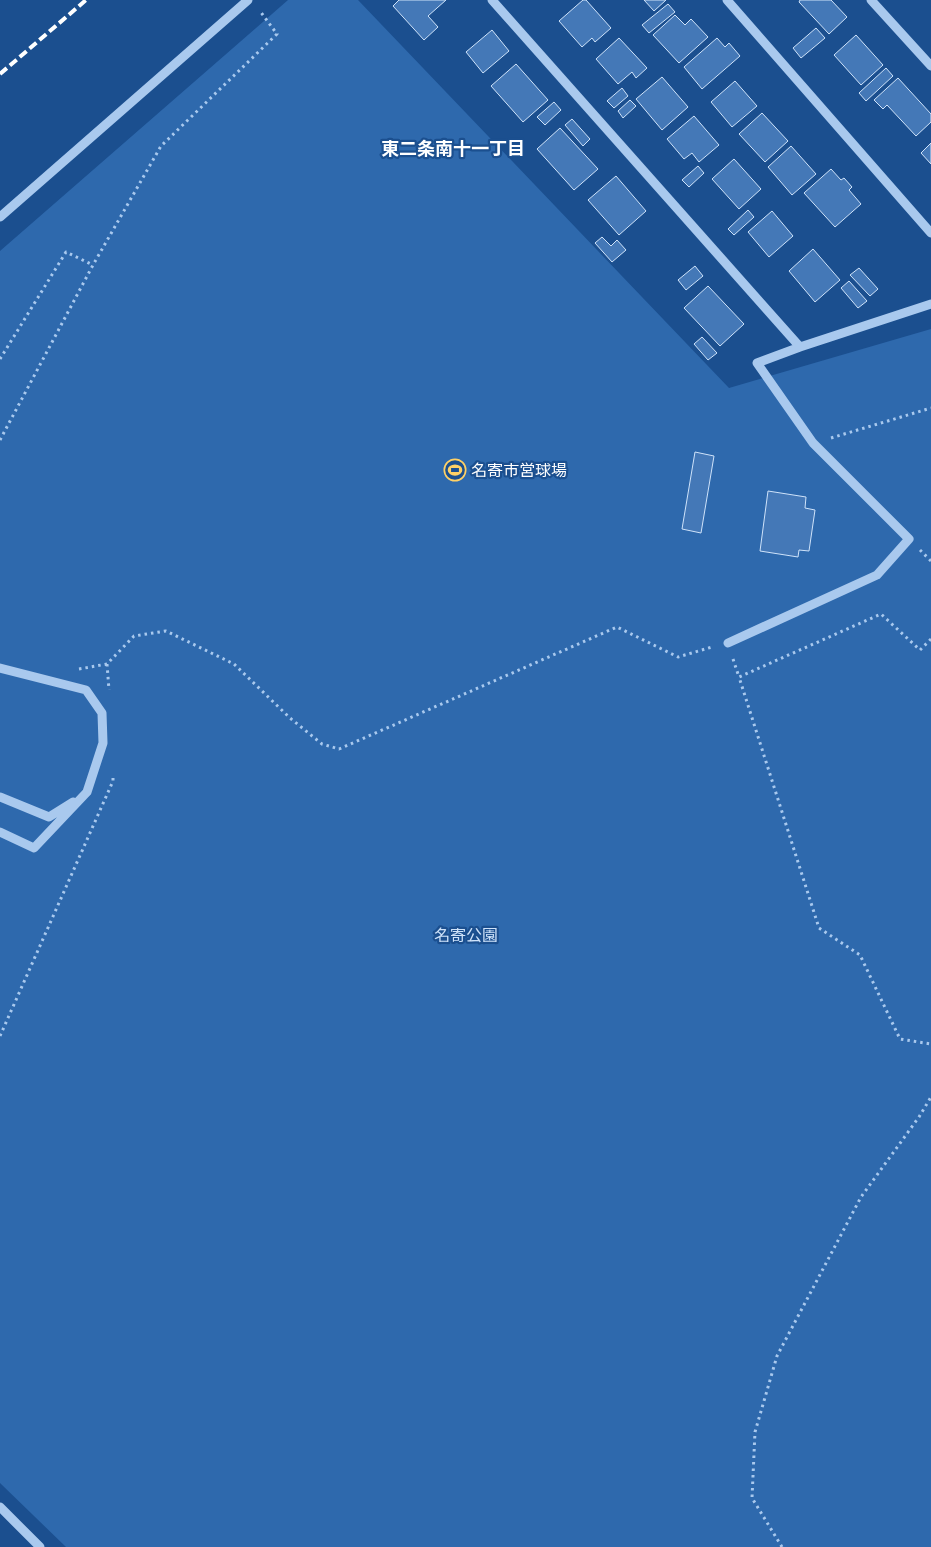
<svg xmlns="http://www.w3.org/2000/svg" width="931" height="1547" viewBox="0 0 931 1547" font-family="'DejaVu Sans','Noto Sans JP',sans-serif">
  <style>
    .green { fill: #2e69ad }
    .building { fill: #4478b7; stroke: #cfe3fa }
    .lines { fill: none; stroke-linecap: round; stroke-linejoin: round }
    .path { stroke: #a9c9ee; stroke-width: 3; stroke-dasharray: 2.5 4; stroke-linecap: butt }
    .minor { stroke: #a9c9ee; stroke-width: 9 }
    .rail { stroke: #fff; stroke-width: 4; stroke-dasharray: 9 4; stroke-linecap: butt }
    .labels { text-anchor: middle; stroke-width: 4.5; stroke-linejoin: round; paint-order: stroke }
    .poi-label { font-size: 16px; fill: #fff; stroke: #1b4f8f; text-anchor: start }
    .park-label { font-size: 16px; fill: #cfe3fa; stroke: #1b4f8f }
    .neighbourhood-label { font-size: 18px; font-weight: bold; fill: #fff; stroke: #1b4f8f }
  </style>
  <rect width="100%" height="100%" fill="#1b4f8f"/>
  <path class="green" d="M288 0H358L729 388 931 329V1547H66L0 1483V251Z"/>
  <path class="building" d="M399 0H446L428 16 438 27 424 40 393 6Z
    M583 0H586L611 28 595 42 592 38 582 47 559 21Z
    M644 0H666L654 11Z
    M800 0H831L847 17 829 34 799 2Z
    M668 4 675 12 649 33 642 25Z
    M675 15 685 25 691 19 708 37 679 63 653 35Z
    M816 28 825 38 801 58 793 48Z
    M492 30 509 51 483 73 466 52Z
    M856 35 883 65 861 85 834 55Z
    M619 38 647 68 636 78 632 72 618 84 596 59Z
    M717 38 725 47 729 43 740 56 702 89 684 67Z
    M516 64 548 100 523 122 491 86Z
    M886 68 893 76 866 101 859 93Z
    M662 77 688 107 662 130 636 99Z
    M898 78 931 114V122L916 136 887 105 883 109 874 100Z
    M735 81 757 106 732 127 711 102Z
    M622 88 628 96 614 108 607 101Z
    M630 100 636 106 623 118 618 111Z
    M554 102 561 110 545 125 537 117Z
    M762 113 788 141 765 162 739 134Z
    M694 116 719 145 699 162 692 153 684 159 667 139Z
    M572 119 590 139 583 146 565 125Z
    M560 128 598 169 574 190 537 149Z
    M931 143V164L921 153Z
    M791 146 816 174 792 195 768 167Z
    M734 159 761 189 739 209 712 179Z
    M698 166 704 173 689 187 682 180Z
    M831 169 841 180 844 178 852 187 849 190 861 204 835 227 804 193Z
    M616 176 646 211 619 235 588 200Z
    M748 210 754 217 734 235 728 229Z
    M772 211 793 236 769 257 748 232Z
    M602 237 611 246 617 240 626 250 612 262 595 243Z
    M813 249 840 280 815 302 789 271Z
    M695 266 703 276 686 290 678 280Z
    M859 268 878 289 870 296 850 275Z
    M849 281 867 301 858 308 841 288Z
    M708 286 744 324 720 346 684 308Z
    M702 337 717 353 708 360 694 344Z
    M695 452 714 456 701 533 682 529Z
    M768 491 806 497 805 508 815 510 809 551 799 550 798 557 760 551Z"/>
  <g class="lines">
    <path class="path" d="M0 359 66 252 93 265
      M831 438 931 408
      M0 440 93 265 161 146 277 34 260 11
      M920 550 931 561
      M931 639 920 650 881 614 739 677 819 928 860 955 900 1039 931 1044
      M733 659 739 677
      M107 664 109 690
      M79 669 107 664 134 636 166 631 234 664 290 718 322 744 339 749 617 627 678 657 712 647
      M0 1036 113 781V774
      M782 1547 752 1498 755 1432 777 1356 861 1197 919 1117 931 1097"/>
    <path class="minor" d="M492 0 800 347 931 304
      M727 0 931 233
      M871 0 931 66
      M0 217 248 0
      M728 643 877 575 909 539 813 443 757 363 800 347
      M0 668 86 690 102 713 103 743 87 792 34 848 0 832
      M0 797 49 817 73 802
      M0 1507 40 1547"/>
    <path class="rail" d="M0 74 86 0"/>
  </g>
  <defs>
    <g id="stadium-ring" transform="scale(1.125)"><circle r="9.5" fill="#1b4f8f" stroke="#ffd166" stroke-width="1.5"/><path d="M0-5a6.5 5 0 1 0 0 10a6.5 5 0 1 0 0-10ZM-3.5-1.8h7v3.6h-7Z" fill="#ffd166"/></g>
  </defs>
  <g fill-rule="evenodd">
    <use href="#stadium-ring" x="455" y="470"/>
  </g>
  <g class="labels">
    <g class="poi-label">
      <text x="471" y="476">名寄市営球場</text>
    </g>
    <g class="park-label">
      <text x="466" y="941">名寄公園</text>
    </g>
    <g class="neighbourhood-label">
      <text x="453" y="155">東二条南十一丁目</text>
    </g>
  </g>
</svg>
